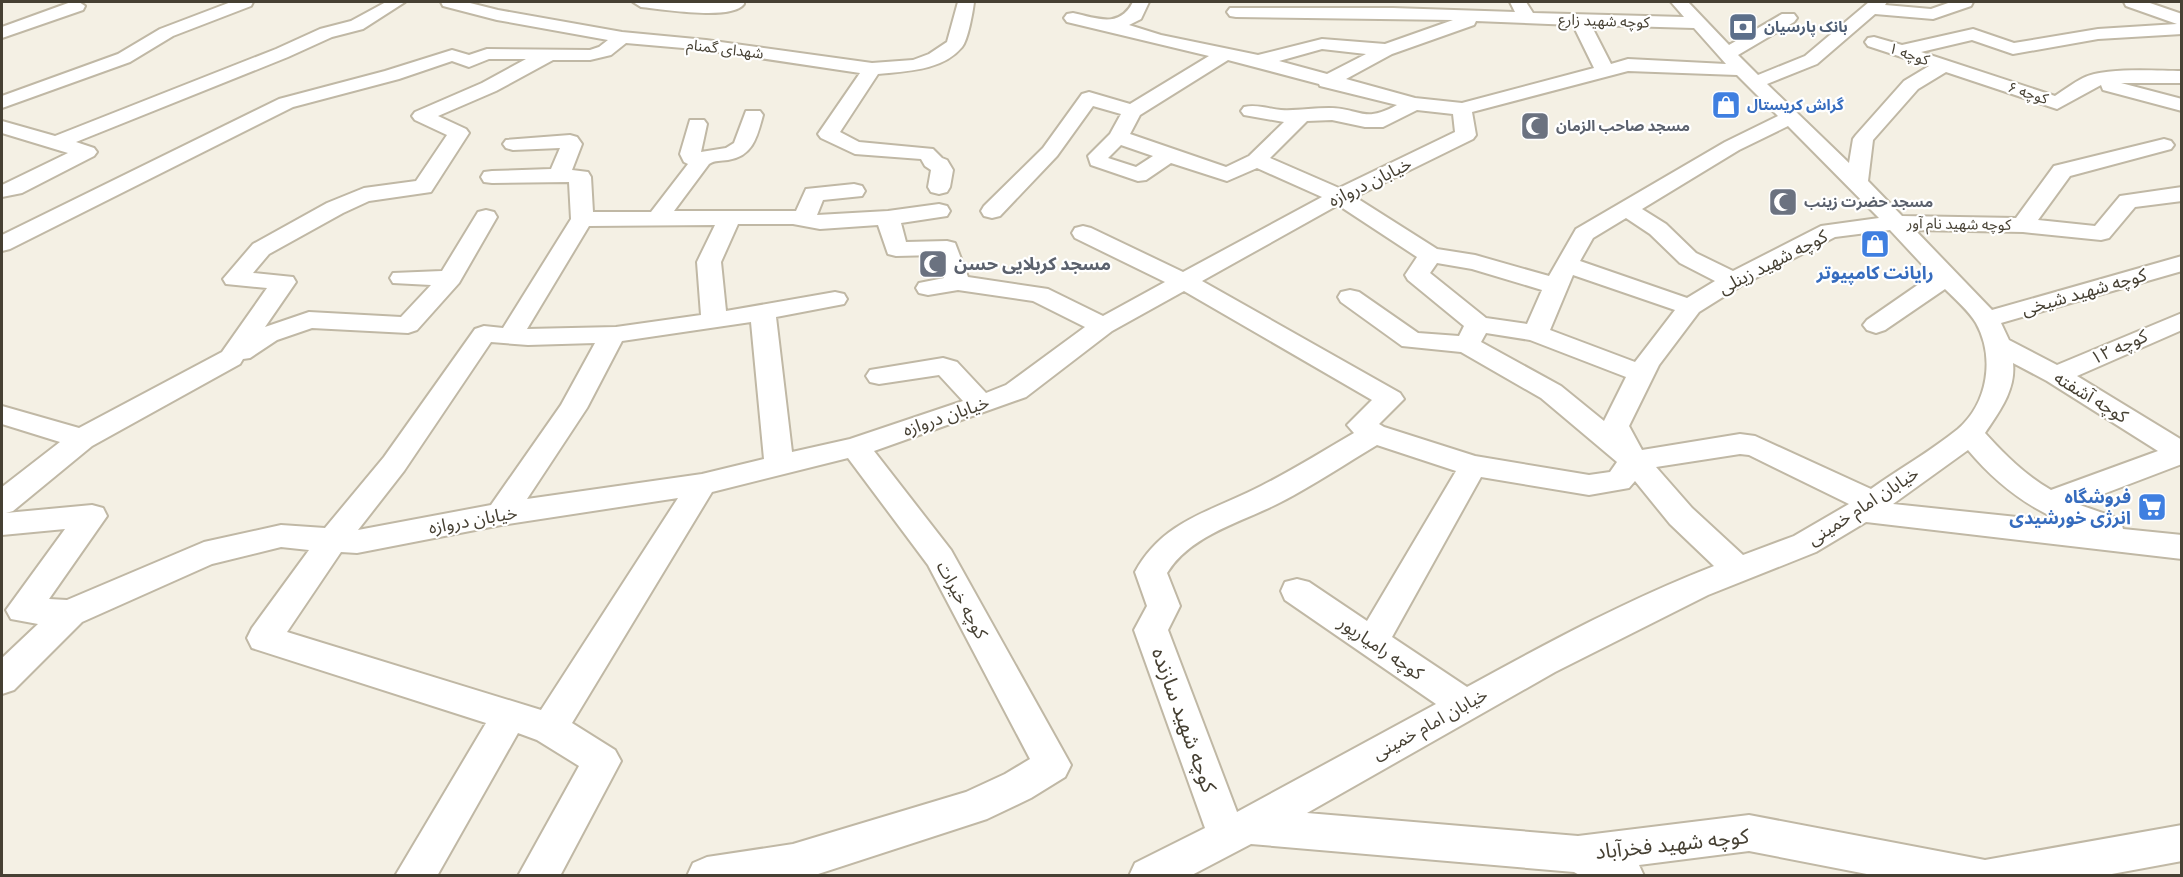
<svg xmlns="http://www.w3.org/2000/svg" width="2183" height="877" viewBox="0 0 2183 877" font-family="'Fira Sans Condensed','Noto Sans Arabic',sans-serif">
  <style>
    .lines { fill: none; stroke-linecap: round; stroke-linejoin: round }
    .minor-casing { stroke: #c0b8a5; stroke-width: 4 }
    .minor { fill: #fff; fill-rule: evenodd }
    .labels { text-anchor: middle; stroke-width: 4.5; stroke-linejoin: round; paint-order: stroke }
    .far-street-label { font-size: 15px; fill: #464033; stroke: #fff }
    .far-service-label { font-size: 15px; font-weight: bold; fill: #4e5e75; stroke: #fff; text-anchor: start }
    .far-shop-label { font-size: 15px; font-weight: bold; fill: #366cbe; stroke: #fff; text-anchor: start }
    .far-worship-label { font-size: 15px; font-weight: bold; fill: #5b616d; stroke: #fff; text-anchor: start }
    .street-label { font-size: 18px; fill: #464033; stroke: #fff }
    .worship-label { font-size: 18px; font-weight: bold; fill: #5b616d; stroke: #fff; text-anchor: start }
    .shop-label { font-size: 18px; font-weight: bold; fill: #366cbe; stroke: #fff }
    .near-street-label { font-size: 21px; fill: #464033; stroke: #fff }
  </style>
  <rect width="100%" height="100%" fill="#f4f0e4"/>
  <g class="lines">
    <g class="minor-casing">
      <path id="minor" d="M71 2H79L85 6 83 10 2 38V27Z
        M231 2H253L251 6 173 36 130 62 2 108V96L118 54 160 29Z
        M386 2H405L363 29 332 37 288 57 76 142 94 148 97 152 94 156 22 193 2 197V185L68 153 2 133V121L55 136 276 49 320 29 351 21Z
        M441 2H466L498 10 622 32 706 40 872 63 913 60 929 54 947 42 958 2H974C973 11 968 40 962 47 942 71 906 71 878 74L840 132 859 142 933 149 942 158 947 160 953 170 950 187 947 192 939 194 931 192 928 187 931 170 925 166 921 159 855 154 821 138 818 134 860 73 706 50 626 43 611 55 590 60H553L496 91 438 116 466 129 469 133 431 192 369 201 343 213 269 254 253 273 293 277 296 282 265 327 309 312 401 317 431 285 393 283 390 278 393 273 442 271 478 212 486 210 494 212 497 217 459 283 417 330 408 333 312 328 277 340 250 358 243 359 240 364 92 446 13 511 6 513 92 505 103 508 107 516 49 599 67 600 204 542 281 525 325 528 384 457 475 329 484 326 503 328 571 219 569 182 492 183 484 182 481 177 484 172 492 171 551 169 560 148 513 150 506 148 503 144 506 140 570 135 577 137 582 144 572 170 588 172 591 177 593 212H651L688 164 684 162 680 154 690 120H704L707 124 701 152 726 148 734 143 746 111H760L763 115C757 137 753 156 728 160 721 161 715 160 709 164L674 211H796L806 189 854 184 862 186 865 191 862 196 823 200 817 215 888 211 939 204 947 206 950 211 947 216 901 223 906 242 947 241 955 243 968 277 1048 289 1103 316 1165 282 1075 238 1072 233 1075 228 1083 226 1091 228 1183 272 1322 197 1257 168 1227 181 1171 163 1146 180 1138 181 1091 165 1088 156 1110 134 1121 114 1093 106 1057 156 1000 216 992 218 984 216 981 211 984 206 1043 148 1082 94 1089 92 1130 104 1209 56 1067 22 1064 18 1067 14 1073 13C1097 18 1119 29 1133 2H1149L1141 19 1129 25 1161 35 1258 55 1322 39 1385 44 1453 20 1236 17 1230 16 1227 12 1230 8H1393L1515 12 1510 2H1526L1533 13 1684 17 1671 2H1688L1729 45 1782 14H1794L1797 18 1794 22 1738 55 1758 75 1805 56 1869 2H1887L1885 5 1931 9 1951 2H1973L1971 6 1933 19 1875 14 1817 64 1767 84 1849 163 1853 139 1856 135 1904 81 1929 66 1868 46 1865 42 1868 38 1874 37 1902 45 1973 29 2014 43 2098 29 2177 24 2126 6 2124 2H2147L2182 14V34L2098 39 2013 54 1972 40 1921 52 2055 96C2064 90 2073 83 2083 78 2105 67 2156 71 2182 71V83H2121L2182 99V111L2103 90 2101 85 2057 109 1946 72 1918 89 1873 140 1868 181 1902 216 2016 218 2054 166 2164 139 2171 141 2174 145 2171 149 2070 176 2038 220 2095 226 2120 196 2182 187V201L2135 207 2109 238 2101 240 2023 232 1915 230 1992 310 2182 256V271L2001 323 2009 340 2057 365 2182 313V330L2077 376 2182 440V464L2077 504 2120 519 2123 529 2182 535V559L1866 522 1816 552 1708 595 1555 672 1307 813 1578 836 1749 815 1985 860 2182 825V861L2101 876H1877L1749 851 1639 865 1644 876H1581L1574 872 1251 844 1190 876H1129L1135 863 1205 828 1134 630 1147 606 1135 572C1163 520 1213 511 1261 486 1293 470 1323 451 1354 433L1347 425 1372 400 1184 291 1112 331 1026 397 874 451 951 550 1071 765 1065 777 1031 798 987 819 812 876H687L693 863 707 857 793 844 966 792 1005 774 1030 759 928 565 848 458 712 492 572 723 615 750 621 761 560 876H518L579 766 537 740 518 733 437 876H395L486 723 252 648 247 638 252 628 309 550 281 547 212 564 82 622 14 690 2 694V658L38 624 11 619 6 610 65 529 2 535V487L60 442 2 424V406L79 428 222 352 267 288 226 284 223 279 253 244 327 203 364 188 416 181 447 135 415 120 412 116 415 112 482 83 526 59H489L469 67 452 61 399 79 293 107 10 249 2 251V235L279 99 385 71 452 50 469 55 487 49 590 50 599 47 608 40 497 20 443 6ZM1476 21 1573 25 1594 68 1462 103 1415 98 1346 79 1392 54 1474 25ZM1591 25 1694 28 1726 64 1628 59 1611 64ZM1322 49 1366 54 1327 74 1279 61ZM1228 60 1319 84 1320 86 1397 105C1362 124 1361 108 1329 108 1313 108 1297 111 1281 110 1269 109 1257 104 1244 107L1241 111 1244 115 1284 122 1249 156 1226 167 1130 134 1140 115ZM1628 71 1737 75 1778 116 1725 142 1576 229 1549 276 1475 255 1437 249 1355 197 1473 139 1476 135 1472 112ZM1417 110 1453 114 1455 132 1339 188 1270 158 1307 121 1332 120 1365 127H1383ZM1788 126 1879 218 1821 226 1733 271 1696 253 1666 224 1642 209 1739 150ZM1121 145 1153 156 1136 167 1108 158ZM1338 205 1417 257 1405 275 1408 280 1464 326 1459 336 1418 333 1359 292 1350 290 1341 292 1338 297 1341 302 1402 346 1461 352 1541 398 1617 462 1610 472 1589 475 1475 456 1384 427 1379 424 1404 399 1400 393 1202 281ZM1626 218 1650 234 1680 263 1715 281 1687 298 1580 261 1593 238ZM738 224H793L820 229 878 225 888 254 896 256 937 255 944 278 919 283 916 288 919 293 928 295 958 290 1033 301 1085 327 1006 385 986 393 957 362 943 358 870 370 866 376 870 382 879 384 939 375 963 401 850 439 792 452 776 317 844 304 847 299 844 294 835 292 726 311 721 262ZM715 225 697 262 701 315 616 327 527 329 589 226ZM1890 230 1932 275 1867 320 1863 325 1867 330 1876 333 1885 330 1945 289C1955 299 1969 311 1976 323 1995 357 1988 403 1958 429 1931 451 1899 469 1871 489L1755 436 1740 434 1642 450 1629 426 1659 365 1699 312 1742 285 1835 237ZM1437 263 1472 269 1542 290 1527 324 1486 318 1430 273ZM1573 275 1675 310 1635 362 1550 330ZM751 322 764 459 702 474 527 499 587 408 622 341ZM1486 333 1530 340 1626 377 1604 421 1561 386 1481 342ZM491 342 528 345 595 343 561 405 491 505 358 530 404 471ZM2013 363 2047 381 2158 451 2051 490C2025 475 2005 455 1985 433 1999 412 2016 390 2013 363ZM1377 445 1456 471 1367 621 1309 582 1297 579 1285 582 1281 591 1285 600 1436 704 1237 812 1168 630 1180 606 1167 573C1191 534 1243 522 1281 502 1314 485 1345 464 1377 445ZM1968 450C1995 482 2025 506 2064 522L1893 504ZM1740 454 1749 455 1849 504 1794 536 1743 555 1692 508 1656 467ZM1481 477 1589 495 1629 488 1635 481 1670 524 1714 566C1629 599 1547 643 1467 687L1392 637ZM678 498 541 710 287 632 341 552 357 553 501 525Z
        M633 2H744V4C732 21 662 9 641 7Z"/>
    </g>
    <use href="#minor" class="minor"/>
  </g>
  <defs>
    <g id="bank-square" transform="scale(1.5)"><rect x="-9" y="-9" width="18" height="18" rx="4" fill="#5c6f8a" stroke="#fff"/><path d="M-6-4H6V4H-6ZM0-2.3a2.3 2.3 0 1 0 0 4.6a2.3 2.3 0 1 0 0-4.6Z" fill="#fff"/></g>
    <g id="shop-square" transform="scale(1.5)"><rect x="-9" y="-9" width="18" height="18" rx="4" fill="#3f7fe0" stroke="#fff"/><path d="M-5-2.5h2.3a2.7 3.5 0 0 1 5.4 0H5L5.5 6h-11ZM-1.5-2.5h3a1.5 2.3 0 0 0-3 0Z" fill="#fff"/></g>
    <g id="mosque-square" transform="scale(1.5)"><rect x="-9" y="-9" width="18" height="18" rx="4" fill="#6b7280" stroke="#fff"/><path d="M3.5-4.9A6 6 0 1 0 3.5 4.9A5 5 0 1 1 3.5-4.9Z" fill="#fff"/></g>
    <g id="supermarket-square" transform="scale(1.5)"><rect x="-9" y="-9" width="18" height="18" rx="4" fill="#3f7fe0" stroke="#fff"/><path d="M-6-5.5h2.5l.6 2H6L4.5 2H-2.5L-4.4-4H-6ZM-1.5 3.2a1.3 1.3 0 1 0 .1 0ZM3 3.2a1.3 1.3 0 1 0 .1 0Z" fill="#fff"/></g>
  </defs>
  <g fill-rule="evenodd">
    <use href="#bank-square" x="1743" y="27"/>
    <use href="#shop-square" x="1726" y="105"/>
    <use href="#mosque-square" x="1535" y="126"/>
    <use href="#mosque-square" x="1783" y="202"/>
    <use href="#shop-square" x="1875" y="244"/>
    <use href="#mosque-square" x="933" y="264"/>
    <use href="#supermarket-square" x="2152" y="507"/>
  </g>
  <g class="labels">
    <g class="far-street-label">
      <text transform="translate(1604 21) rotate(2)" y="5">کوچه شهید زارع</text>
      <text transform="translate(725 49) rotate(7)" y="5">شهدای گمنام</text>
      <text transform="translate(1909 54) rotate(19)" y="5">کوچه ۱</text>
      <text transform="translate(2028 93) rotate(18)" y="5">کوچه ۶</text>
      <text transform="translate(1959 224) rotate(1)" y="5">کوچه شهید نام آور</text>
    </g>
    <g class="far-service-label">
      <text x="1764" y="32">بانک پارسیان</text>
    </g>
    <g class="far-shop-label">
      <text x="1747" y="110">گراش کریستال</text>
    </g>
    <g class="far-worship-label">
      <text x="1556" y="131">مسجد صاحب الزمان</text>
      <text x="1804" y="207">مسجد حضرت زینب</text>
    </g>
    <g class="street-label">
      <text transform="translate(1370 182) rotate(-26)" y="6">خیابان دروازه</text>
      <text transform="translate(1773 262) rotate(-27)" y="6">کوچه شهید زینلی</text>
      <text transform="translate(2084 292) rotate(-16)" y="6">کوچه شهید شیخی</text>
      <text transform="translate(2119 347) rotate(-24)" y="6">کوچه ۱۲</text>
      <text transform="translate(2091 397) rotate(31)" y="6">کوچه آشفته</text>
      <text transform="translate(946 416) rotate(-19)" y="6">خیابان دروازه</text>
      <text transform="translate(1863 506) rotate(-33)" y="6">خیابان امام خمینی</text>
      <text transform="translate(473 520) rotate(-10)" y="6">خیابان دروازه</text>
      <text transform="translate(962 600) rotate(61)" y="6">کوچه خیرات</text>
      <text transform="translate(1381 648) rotate(34)" y="6">کوچه رامیارپور</text>
      <text transform="translate(1430 724) rotate(-29)" y="6">خیابان امام خمینی</text>
    </g>
    <g class="worship-label">
      <text x="954" y="270">مسجد کربلایی حسن</text>
    </g>
    <g class="shop-label">
      <text x="1875" y="279">رایانت کامپیوتر</text>
      <text x="2131" y="503" text-anchor="end">فروشگاه<tspan x="2131" dy="21">انرژی خورشیدی</tspan></text>
    </g>
    <g class="near-street-label">
      <text transform="translate(1184 720) rotate(70)" y="7">کوچه شهید سازنده</text>
      <text transform="translate(1672 844) rotate(-6)" y="7">کوچه شهید فخرآباد</text>
    </g>
  </g>
  <rect width="2183" height="877" fill="none" stroke="#464033" stroke-width="6"/>
</svg>
